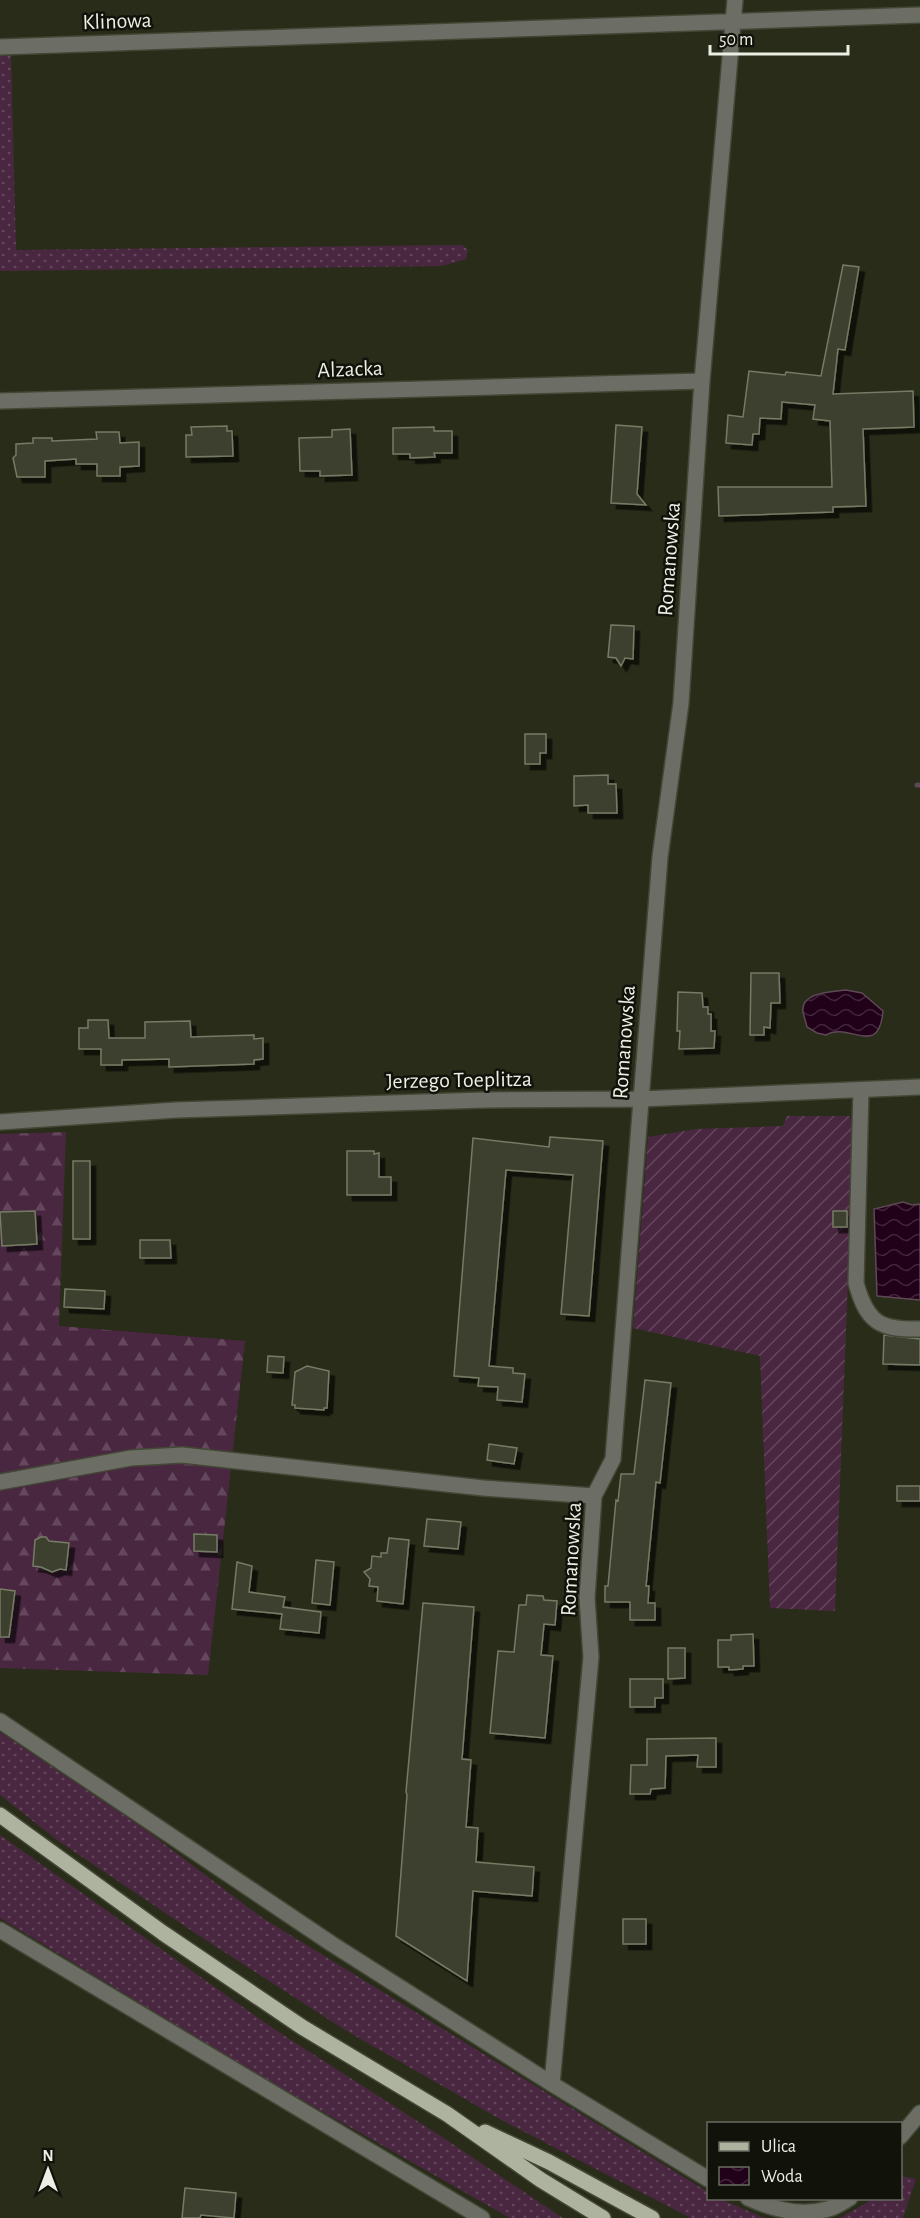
<svg xmlns="http://www.w3.org/2000/svg" width="920" height="2218" viewBox="0 0 920 2218" font-family="'Alegreya Sans',sans-serif">
  <style>
    .grass { fill: url(#grass-dots) }
    .forest { fill: url(#forest-firs) }
    .garden { fill: url(#garden-furrows) }
    .water { fill: url(#water-waves); stroke: #5e4856; stroke-width: 1.5 }
    .lines { fill: none; stroke-linecap: round; stroke-linejoin: round }
    .stream { stroke: #5e4856; stroke-width: 5 }
    .building { fill: #3c412d; stroke: #757b65; stroke-width: 1.5; filter: url(#shadow) }
    .minor-casing { stroke: #434735; stroke-width: 18 }
    .major-casing { stroke: #434735; stroke-width: 18 }
    .minor { stroke: #6c6e65; stroke-width: 15 }
    .major { stroke: #aeb39f; stroke-width: 15 }
    .labels { text-anchor: middle; stroke-width: 5; stroke-linejoin: round; paint-order: stroke }
    .street-label { font-size: 22px; fill: #ecefe3; stroke: #11130b }
  </style>
  <defs>
    <pattern id="grass-dots" width="8" height="8" patternUnits="userSpaceOnUse" patternTransform="scale(1.5)"><rect width="8" height="8" fill="#4a2741"/><path d="M2 2h.1M6 6h.1" fill="none" stroke="#64475c" stroke-width="1.8" stroke-linecap="round"/></pattern>
    <pattern id="forest-firs" width="22" height="20" patternUnits="userSpaceOnUse" patternTransform="scale(1.5)"><rect width="22" height="20" fill="#4a2741"/><path d="M5 1l3.5 6h-7zM16 11l3.5 6h-7z" fill="#64475c"/></pattern>
    <pattern id="garden-furrows" width="10" height="10" patternUnits="userSpaceOnUse" patternTransform="scale(1.5)"><rect width="10" height="10" fill="#4a2741"/><path d="M-1 1l2-2M0 10L10 0M9 11l2-2" fill="none" stroke="#64475c"/></pattern>
    <pattern id="water-waves" width="16" height="10" patternUnits="userSpaceOnUse" patternTransform="scale(1.5)"><rect width="16" height="10" fill="#21001a"/><path d="M0 5q4-4 8 0t8 0" fill="none" stroke="#41263b"/></pattern>
    <filter id="shadow"><feDropShadow dx="5.5" dy="5.5" stdDeviation="0" flood-color="#0009"/></filter>
  </defs>
  <rect width="100%" height="100%" fill="#282c19"/>
  <path class="grass" d="M11 53 16 250 462 245 468 250 466 259 442 266 0 271V54Z
    M0 1732 143 1828 261 1917 708 2192V2198L721 2199 764 2218H691L505 2122 345 2030 198 1935 57 1840 0 1795Z
    M0 1835 277 2031 436 2133 563 2218H510L260 2076 0 1918Z
    M901 2176 916 2179 903 2218H840L873 2199 900 2198Z"/>
  <path class="forest" d="M66 1132 59 1326 245 1341 208 1675 0 1668V1134Z"/>
  <path class="garden" d="M787 1116H849L854 1125 835 1611 770 1608 760 1356 633 1328 648 1137 696 1129 783 1126Z"/>
  <path class="water" d="M846 990 862 993 883 1011C879 1059 849 1021 826 1035L817 1033 807 1027C806 1022 804 1017 803 1012 800 992 832 992 846 990Z
    M903 1202 912 1205 920 1204V1300L877 1296 874 1209Z"/>
  <g class="lines">
    <path class="stream" d="M917 785H920"/>
  </g>
  <path class="building" d="M843 265 859 267 845 350 838 349 833 394 913 391 914 427 863 429 866 506 833 507V512L719 516 718 487H832L830 421 813 419 815 405 782 402 781 419 760 418 759 434H753L752 445 726 443 728 415 743 417 749 371 785 375 786 372 821 376Z
    M616 425 642 427 637 494 646 505 611 503Z
    M227 426V431H232L233 456 186 457V435H192L191 427Z
    M434 427V431H452V453H434L435 457 410 458V454H393V428Z
    M350 429 352 475 320 476V471H300L299 438 332 437V430Z
    M96 432H119L120 443 139 442V466L120 467V476H97V464H76V459L45 461V477H17L13 458 16 455V444L33 443V438H52V441L97 439Z
    M611 625 634 626 633 659 625 658 621 666 616 658 608 657Z
    M525 734H546V753H540V764H525Z
    M608 775V784H616L617 813H588V805L574 806V776Z
    M751 973H779L780 1003H771L770 1028 764 1027V1035H750Z
    M678 992 702 993 703 1007H708V1014H711V1031H715L714 1048 679 1049 680 1031H677Z
    M88 1020H108L109 1038H145V1022L190 1021 191 1037 254 1035V1039L263 1038V1059L254 1060V1064L169 1067V1059L122 1060V1065H101V1049H79V1028H88Z
    M550 1137 603 1141 589 1316 561 1314 573 1175 506 1170 489 1366 513 1368V1373L525 1374 522 1402 497 1400 498 1387 478 1386 479 1378 454 1376 473 1138 549 1147Z
    M347 1151H374V1154L379 1153V1177H391V1195H347Z
    M73 1161H90V1239H73Z
    M35 1211 37 1244 2 1246 0 1212Z
    M833 1211H847V1227H833Z
    M140 1240H170L171 1258H140Z
    M65 1289 105 1291 104 1309 64 1307Z
    M884 1335 920 1339V1365L883 1364Z
    M268 1356 284 1357 283 1373 267 1372Z
    M307 1366 329 1371 327 1408H324V1410L295 1408V1405H292L295 1372Z
    M645 1380 671 1383 660 1483 656 1482 646 1586H649L648 1603H655V1620H630V1602H605V1586H608L616 1500 618 1501 621 1474H634Z
    M489 1444 517 1448 514 1464 487 1460Z
    M897 1486H920V1501H897Z
    M427 1519 461 1522 458 1549 424 1546Z
    M194 1534 217 1535V1552L194 1551Z
    M41 1537H46L49 1541 69 1543 66 1570 60 1569 52 1572 41 1567 33 1566 35 1540Z
    M389 1538 409 1540 403 1604 377 1601 378 1587 369 1586 370 1579 364 1572 371 1568 372 1556 381 1557V1553H387Z
    M316 1560 334 1562 330 1605 312 1603Z
    M237 1562 252 1566 249 1592 285 1597 283 1607 321 1612 319 1633 280 1629 282 1614 232 1609Z
    M0 1589 15 1591 9 1637H0Z
    M527 1595 543 1596 544 1600 557 1601 555 1625 544 1624 541 1655 553 1656 545 1738 490 1733 498 1651 514 1652 519 1605H526Z
    M423 1603 474 1607 462 1759 471 1760 466 1827 478 1828 476 1862 534 1867 532 1896 473 1891 467 1981 396 1936 407 1795 406 1792Z
    M753 1634 754 1666H743V1669L729 1670V1667H718V1640H731V1635Z
    M668 1648H685V1678L668 1679Z
    M630 1679H663V1698H655V1707H630Z
    M716 1738V1767H697L698 1755 666 1756 665 1788 651 1789 650 1794H630L631 1765H647V1739Z
    M623 1919H646V1944H623Z
    M185 2188 236 2193 234 2218 201 2215 200 2218H182Z"/>
  <g class="lines">
    <g class="minor-casing">
      <path id="minor" d="M0 47 920 15
        M0 401 702 381
        M861 1090 856 1283C867 1323 880 1330 920 1329
        M0 1122 176 1110 484 1100 641 1099 920 1087
        M0 1482 131 1458 182 1455 483 1488 594 1496
        M0 1721 332 1944 552 2084 708 2179
        M0 1930 482 2218
        M552 2084 591 1657 587 1598 594 1496 613 1459 660 857 681 703 702 381 735 0
        M900 2137 920 2113
        M748 2198C772 2209 801 2217 828 2209 836 2207 843 2202 850 2198"/>
    </g>
    <g class="major-casing">
      <path id="major" d="M0 1815 163 1933 302 2027 447 2114 541 2180 603 2218
        M485 2132 549 2162 652 2218"/>
    </g>
    <use href="#minor" class="minor"/>
    <use href="#major" class="major"/>
  </g>
  <g class="labels">
    <g class="street-label">
      <text transform="translate(117 20) rotate(-2)" y="8">Klinowa</text>
      <text transform="translate(350 368) rotate(-2)" y="8">Alzacka</text>
      <text transform="translate(668 559) rotate(-86)" y="8">Romanowska</text>
      <text transform="translate(623 1042) rotate(-86)" y="8">Romanowska</text>
      <text transform="translate(459 1079) rotate(-1)" y="8">Jerzego Toeplitza</text>
      <text transform="translate(570 1559) rotate(-87)" y="8">Romanowska</text>
    </g>
  </g>
  <rect x="707" y="2122" width="195" height="78" fill="#11130b" stroke="#696b61" stroke-width="1.5"/>
  <rect x="719" y="2142" width="30" height="9" fill="#aeb39f" stroke="#696b61" stroke-width="1.5"/>
  <text x="761" y="2152" font-size="18" fill="#ecefe3">Ulica</text>
  <rect x="719" y="2167" width="30" height="18" fill="url(#water-waves)" stroke="#696b61" stroke-width="1.5"/>
  <text x="761" y="2182" font-size="18" fill="#ecefe3">Woda</text>
  <g transform="translate(48 2170)" stroke="#11130b" stroke-width="4.5" paint-order="stroke">
  <path d="M0-4.5L10 22L0 15L-10 22Z" fill="#ecefe3"/>
  <text y="-9" font-size="16" font-weight="bold" text-anchor="middle" fill="#ecefe3">N</text>
  </g>
  <path d="M710 45v9h138v-9" fill="none" stroke="#ecefe3" stroke-width="3"/>
  <text x="719" y="45" font-size="18" fill="#ecefe3" stroke="#11130b" stroke-width="4.5" paint-order="stroke">50 m</text>
</svg>
